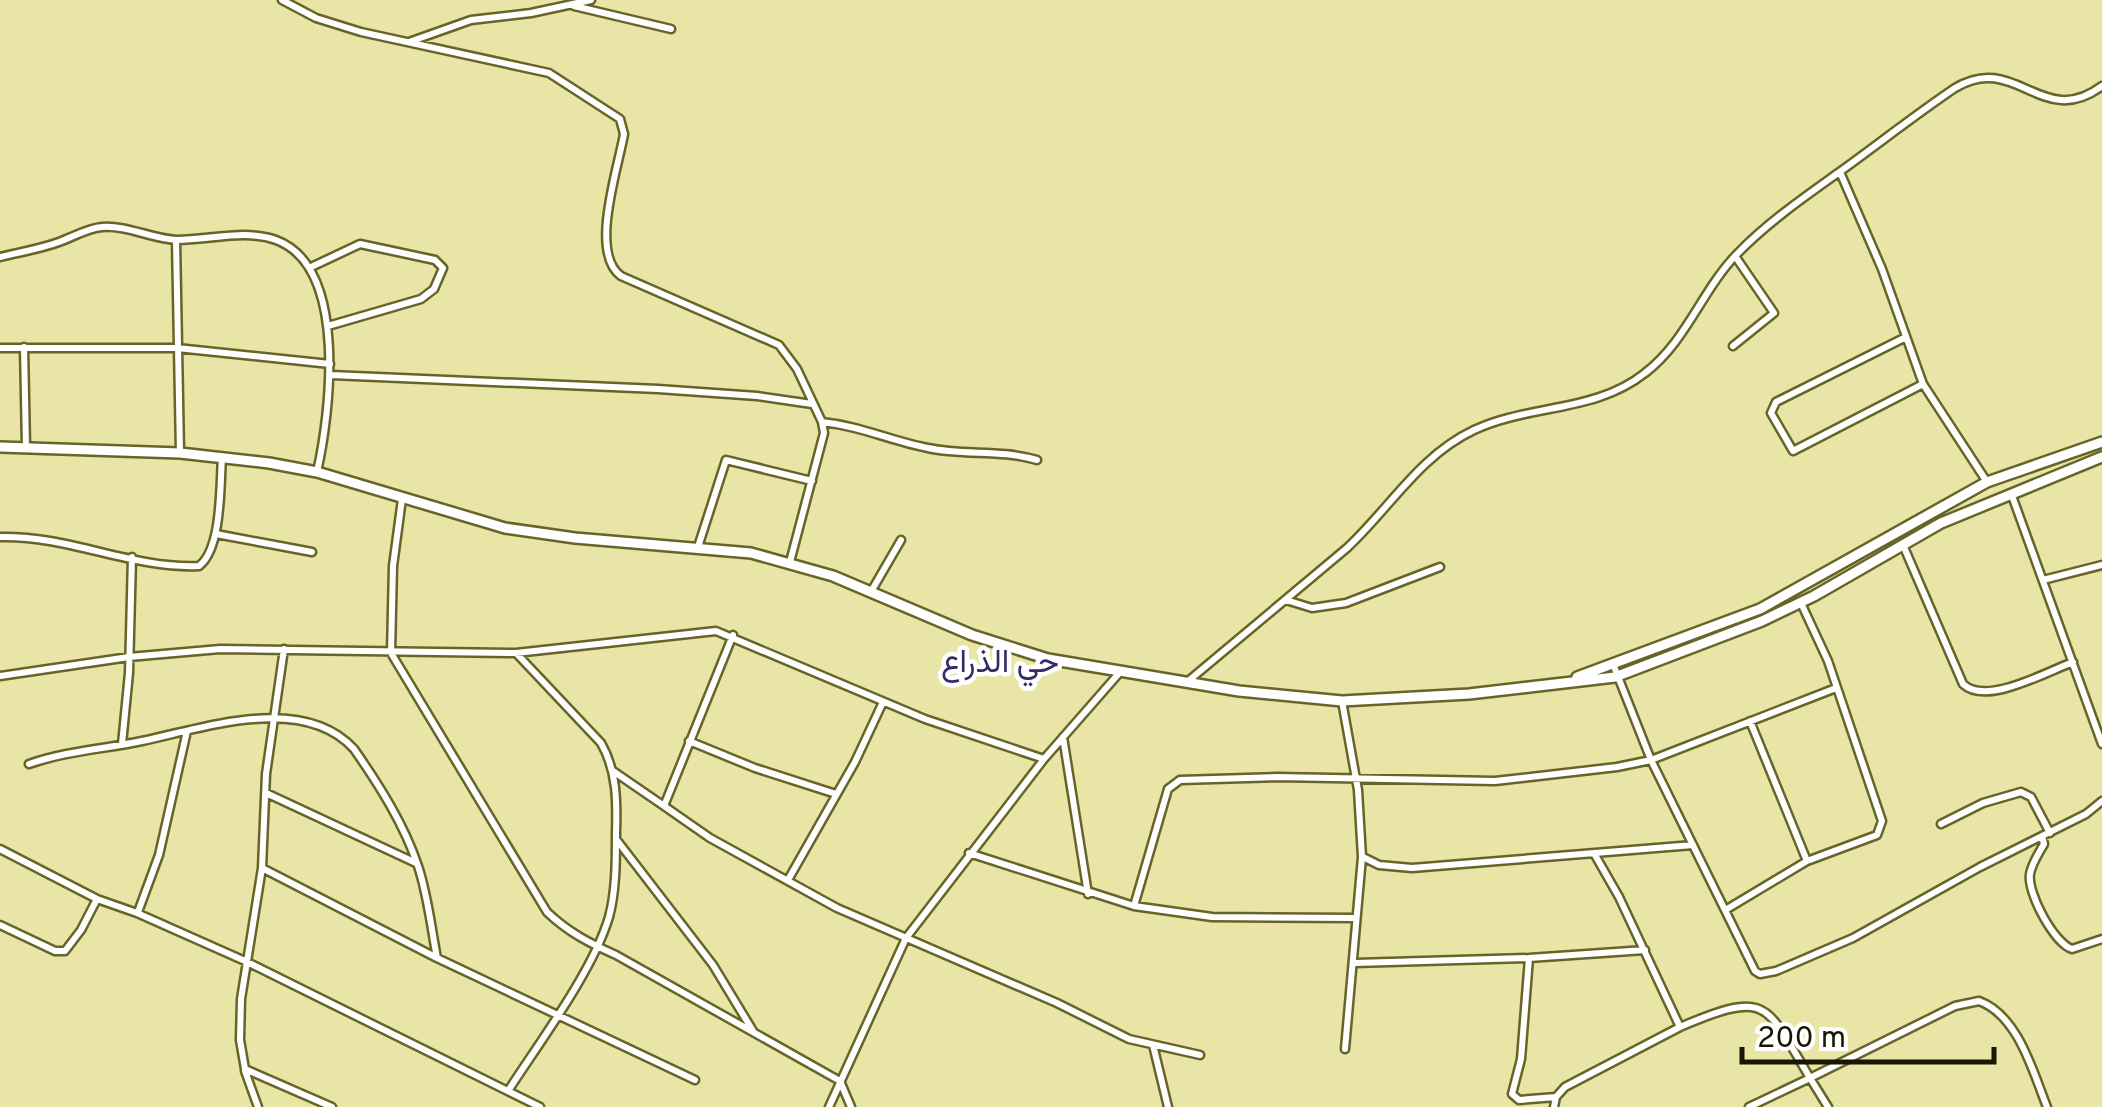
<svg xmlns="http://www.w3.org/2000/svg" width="2102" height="1107" viewBox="0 0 2102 1107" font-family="Overpass,Vazirmatn,sans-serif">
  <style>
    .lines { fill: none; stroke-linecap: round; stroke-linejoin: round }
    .minor-casing { stroke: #676428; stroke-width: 11 }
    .secondary-casing { stroke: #676428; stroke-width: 14 }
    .minor { stroke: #fff; stroke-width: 6 }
    .secondary { stroke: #fff; stroke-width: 9 }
    .labels { text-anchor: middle; stroke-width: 9; stroke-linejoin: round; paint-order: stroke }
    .neighbourhood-label { font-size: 32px; fill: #342c68; stroke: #fff }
  </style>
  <rect width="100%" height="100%" fill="#e8e5a6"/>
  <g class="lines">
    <g class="minor-casing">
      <path id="minor" d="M282 0 316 18 361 32 549 73 620 119 624 134C618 169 589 253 621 276L779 345 797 369 822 422 824 433 790 562
        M574 6 671 29
        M409 42 471 20 531 13 591 0
        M1840 172 1882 269 1923 384 1987 482
        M176 240 180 453
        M0 257C20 252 40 249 59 242 73 237 88 228 102 227 127 225 152 239 177 240 209 240 246 229 276 240 349 267 330 414 317 472
        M309 268 360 244 435 260 443 268 434 289 421 299 328 326
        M1906 337 1776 402 1771 413 1793 451 1923 384
        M1733 346 1774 313 1735 256
        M24 347 26 447
        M0 348H177L330 364
        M331 375 658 389 757 396 812 404
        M822 422C861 426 891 441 928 448 966 456 999 449 1037 460
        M2011 493 2102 744
        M402 499 393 566 391 653 547 912C568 932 589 943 616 955L840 1081 851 1107
        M216 534 312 552
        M0 537C68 535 132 569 199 566 222 549 220 485 222 457
        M1903 545 1963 684C1986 706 2046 672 2073 662
        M698 547 726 460 812 481
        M2043 580 2102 565
        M872 590 901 540
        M1286 600 1312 608 1346 603 1440 567
        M733 635 664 806 710 838 837 908 1057 1003 1129 1039 1200 1055
        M284 649 266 774 262 868 241 999 240 1040 245 1069 332 1107
        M1613 664 1651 760 1755 971 1760 974 1776 971 1853 938 1980 867 2086 814 2102 801
        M0 676 129 657 220 649 516 653 716 631 925 719 1044 759
        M1187 682 1347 548C1390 508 1419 456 1474 430 1529 404 1595 413 1645 373 1686 342 1702 290 1737 254 1767 223 1803 198 1838 173 1877 145 1915 115 1955 88 2016 51 2042 131 2102 86
        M1342 701 1358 790 1362 857 1345 1049
        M1750 721 1807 861
        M1063 737 1088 894
        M689 741 755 768 836 794
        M122 744 129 673 132 557
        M29 764C66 751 104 749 142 741 204 728 303 693 354 749 379 785 404 824 418 866 428 896 431 927 437 958
        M613 771 664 806
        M266 793 416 863
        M1941 824 1983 803 2021 792 2031 797 2050 833
        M2042 836 2044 844C2039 853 2032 863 2030 874 2027 893 2054 943 2072 949L2102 939
        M616 839 713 965 753 1031
        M0 849 97 899
        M969 853 1134 906 1212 917 1356 918
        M1595 855 1619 897 1680 1027C1769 989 1765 1003 1810 1078L1955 1006 1979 1001C2018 1015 2033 1072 2047 1107
        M1363 857 1379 865 1412 868 1693 845
        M262 868 437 958 695 1080
        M788 880 855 762 883 702
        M1134 906 1168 789 1180 780 1277 777 1495 781 1617 767 1651 760 1836 688
        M1727 909 1807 861 1877 835 1882 821 1828 661 1801 603
        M138 912 159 855 187 731
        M0 925 55 951H65L81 930 97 899 137 913 245 961 540 1107
        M1529 958 1521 1059 1512 1094 1519 1100 1556 1097
        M1355 963 1529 958 1645 950
        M1153 1045 1168 1107
        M245 1071 258 1107
        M508 1091C539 1043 593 971 609 917 616 891 616 861 616 833 617 801 617 771 601 743L517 654
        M829 1107 906 938 1044 759 1121 671
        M1554 1107 1556 1097 1565 1087 1680 1027
        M1749 1107 1810 1078 1828 1107"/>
    </g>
    <g class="secondary-casing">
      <path id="secondary" d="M0 447 180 453 269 463 317 472 505 528 575 538 751 553 833 576 972 635 1048 659 1239 691 1342 701 1469 694 1615 677 1762 621 1814 596 1941 523 2102 457
        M1577 677 1760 609 1987 482 2102 442"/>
    </g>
    <use href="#minor" class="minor"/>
    <use href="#secondary" class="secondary"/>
  </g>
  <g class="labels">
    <g class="neighbourhood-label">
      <text x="1000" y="672">حي الذراع</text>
    </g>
  </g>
  <path d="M1742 1047v15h252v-15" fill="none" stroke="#181601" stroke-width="5"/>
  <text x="1757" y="1047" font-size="30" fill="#181601" stroke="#ffffff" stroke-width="8" paint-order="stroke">200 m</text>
</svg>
